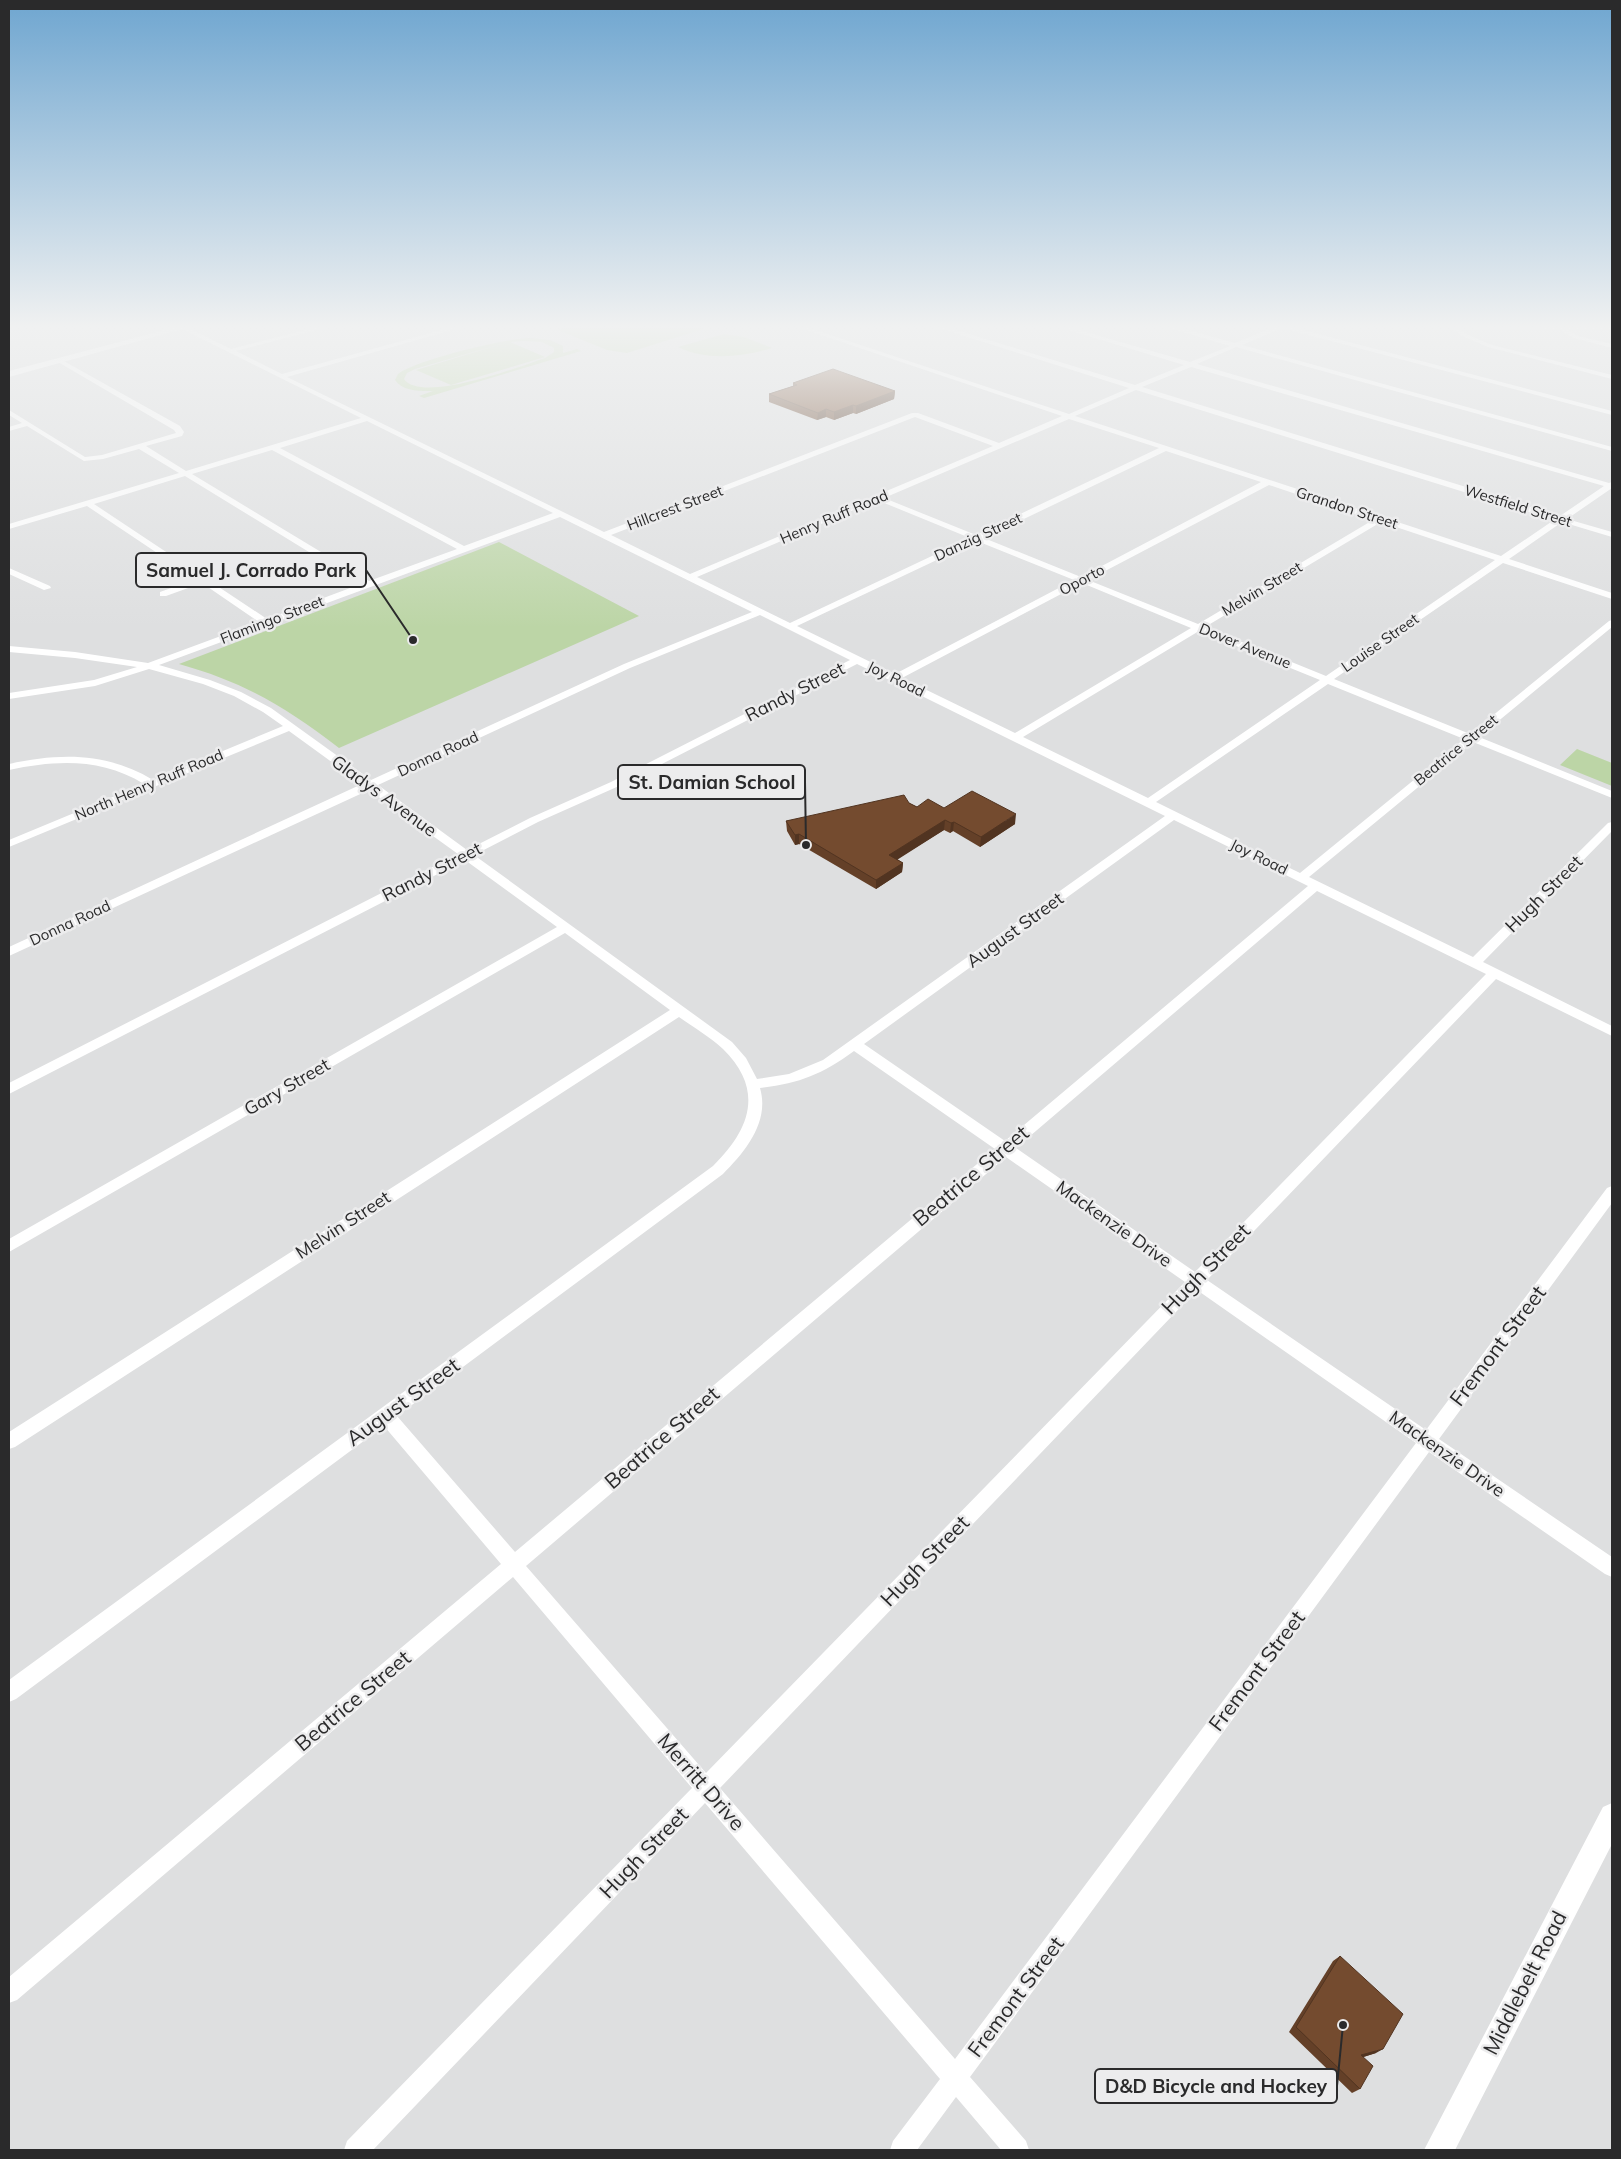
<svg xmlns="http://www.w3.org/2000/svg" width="1621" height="2159" viewBox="0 0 1621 2159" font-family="Mulish,sans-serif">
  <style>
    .green { fill: #bcd5a6; fill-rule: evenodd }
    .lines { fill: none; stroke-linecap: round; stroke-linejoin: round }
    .minor { fill: #fff; fill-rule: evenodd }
    .major { fill: #fff; fill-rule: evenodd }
    .wall { fill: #644028 }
    .shaded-wall { fill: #513421 }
    .building { fill: #744b2f; stroke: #513421 }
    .labels { text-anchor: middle; stroke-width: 5; stroke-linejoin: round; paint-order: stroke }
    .far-street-label { font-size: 15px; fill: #2a2a2b; stroke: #ececed }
    .street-label { font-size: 18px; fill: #2a2a2b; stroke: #ececed }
    .near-street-label { font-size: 21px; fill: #2a2a2b; stroke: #ececed }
    .leader { fill: none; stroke: #2a2a2b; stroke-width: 2 }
    .callout-dot { fill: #2a2a2b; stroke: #ececed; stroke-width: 2 }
    .callout { fill: #ececed; stroke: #2a2a2b; stroke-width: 2 }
    .callout-label { font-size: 19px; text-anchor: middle; font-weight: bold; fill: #2a2a2b }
  </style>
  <rect width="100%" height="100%" fill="#dedfe0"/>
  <path class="green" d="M571 326H693L703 329 627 353 607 350 558 330Z
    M724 334 744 337 772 348C743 357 706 361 678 347Z
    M531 338 550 340 563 346V353L577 349 581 351 424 398 419 396 433 391C421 391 403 392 395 380L398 374C416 360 507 338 531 338ZM524 341 542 342 554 348V352L545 358C519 367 422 404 404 379L407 373 415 369 508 342 416 370 451 385 545 357 510 342Z
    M499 542 639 616 339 748C285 707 244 682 179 664Z
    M1577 749 1612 763V786L1560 765Z"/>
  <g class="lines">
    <path class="minor" d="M176 326H184L231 349 321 326H331L236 351 282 374 456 326H466L287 377 604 532 912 413H918L999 443 1062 416 794 326H803L1069 414 1129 388 933 326H943L1135 385 1184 365 1055 326H1065L1190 362 1230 346 1163 326H1173L1235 343 1276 326H1288L1612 411V415L1282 328 1242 345 1612 447V451L1236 347 1197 364 1609 483 1612 482V488L1567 519 1612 532V537L1562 522 1509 559 1612 593V599L1503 563 1334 679 1470 734 1609 621 1612 620V627L1479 737 1612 791V798L1473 742 1309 877 1473 957 1608 823 1612 822V831L1483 962 1612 1026V1036L1496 979 1207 1280 1426 1430 1607 1188 1612 1186V1203L1439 1439 1612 1557V1577L1605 1574 1429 1452 970 2077 1026 2141 1029 2150H1001L956 2097 917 2150H890L893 2141 940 2079 705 1803 373 2150H344L347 2141 692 1788 513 1577 17 2000 9 2003V1977L501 1564 384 1426 16 1699 9 1702V1680L713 1166C750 1130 765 1090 723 1049 710 1037 693 1027 679 1017L15 1447 9 1449V1432L670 1010 565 933 9 1252V1239L557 927 465 860 9 1094V1083L458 854 369 790 9 956V947L362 784 289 731 9 847V840L144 784C101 758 57 760 9 770V764C60 753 107 752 153 780L283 726 263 712 234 696 203 684 149 669 95 686 9 699V693L94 680 137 667 75 658 9 652V646L75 652 148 663 259 622 202 583 166 596H160V592L196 579 87 506 9 529V524L179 473 139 449 103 459 84 461 27 426 9 431V427L22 423 9 415V410L85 457 102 455 176 433 174 430 58 362V360H62L180 426 184 432 182 436 146 446 186 471 361 418ZM1191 367 1604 486 1560 516 1142 387ZM1136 390 1554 520 1501 556 1075 416ZM915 417 993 446 690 574 611 535ZM1069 419 1159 448 976 535 884 498ZM367 421 553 513 464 546 280 448ZM272 450 457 549 369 581 192 474ZM1166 451 1261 482 1081 577 984 538ZM185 476 361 584 267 619 94 504ZM1269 485 1373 520 1198 624 1088 580ZM877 500 970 538 790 623 697 577ZM560 517 752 612 624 664 371 780 271 708 241 692 210 680 159 665ZM1381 522 1495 560 1326 676 1205 627ZM977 541 1074 580 895 674 797 626ZM1082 583 1191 628 1015 733 902 678ZM760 615 850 660 611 782 530 818 467 850 378 785 630 668ZM1199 631 1320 680 1148 798 1023 737ZM857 664 1165 816 823 1060 789 1074 757 1079 746 1058 732 1042 474 855 538 822 619 786ZM1328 684 1464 739 1300 873 1156 802ZM1174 820 1308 886 1005 1141 864 1044ZM1317 891 1486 974 1195 1272 1016 1148ZM854 1051 995 1149 515 1552 397 1416 723 1174C745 1152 770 1122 760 1088 800 1083 821 1075 854 1051ZM1006 1157 1185 1282 706 1773 526 1566ZM1197 1290 1416 1443 955 2059 720 1788Z
      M1429 326H1612V329H1566L1578 336 1612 344V348L1574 338 1558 329 1458 328 1466 334 1492 345 1612 375V379L1488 347 1462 336 1451 328H1432Z
      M9 568 50 586 51 588 44 590 9 574Z"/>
    <path class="major" d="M180 326H193L9 377V371Z
      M1612 1803V1844L1455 2150H1424L1603 1807Z"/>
  </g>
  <path class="wall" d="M793 383 895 391 894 399 856 414 853 413 834 420 826 417 817 420 769 402V394L793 386Z
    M909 803 917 807 944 808 1015 824 980 847 953 831 950 833 944 830 897 859 903 863 902 872 876 889 799 844 795 845 787 831 786 821Z
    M1340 1956 1376 2053 1363 2057 1360 2089 1352 2093 1289 2032 1333 1961Z"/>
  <path class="shaded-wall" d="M895 391 894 399 856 414V406Z
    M853 405V413L834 420V412Z
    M826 409V417L817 420 818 413Z
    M1016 814 1015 824 980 847 981 837Z
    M945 820 944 830 889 865V855Z
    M954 822 953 831 950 833 951 823Z
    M799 834V844L795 845V835Z
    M903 863 902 872 876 889V880Z
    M1383 2049 1376 2053 1354 2060 1361 2055Z"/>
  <path class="building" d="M833 369 895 391 856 406 853 405 834 412 826 409 818 413 769 394 797 385 793 383Z
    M972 791 1016 814 981 837 954 822 951 823 945 820 889 855 903 863 876 880 799 834 795 835 786 821 904 795 909 803 917 807 928 799 944 808Z
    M1340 1956 1403 2014 1383 2049 1361 2055 1373 2066 1360 2089 1296 2027Z"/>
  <linearGradient id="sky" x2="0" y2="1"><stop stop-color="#6fa6d0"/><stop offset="0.52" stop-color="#f0f1f1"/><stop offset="1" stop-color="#f0f1f1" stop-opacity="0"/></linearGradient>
  <rect width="1621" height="628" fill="url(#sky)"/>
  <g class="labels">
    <g class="far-street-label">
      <text transform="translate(1518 506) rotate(17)" y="5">Westfield Street</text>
      <text transform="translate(675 508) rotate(-21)" y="5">Hillcrest Street</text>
      <text transform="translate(1347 508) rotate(18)" y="5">Grandon Street</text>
      <text transform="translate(834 517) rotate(-23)" y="5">Henry Ruff Road</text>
      <text transform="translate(978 537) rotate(-25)" y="5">Danzig Street</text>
      <text transform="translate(1082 580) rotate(-28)" y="5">Oporto</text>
      <text transform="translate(1262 589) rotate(-31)" y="5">Melvin Street</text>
      <text transform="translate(272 620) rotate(-21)" y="5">Flamingo Street</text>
      <text transform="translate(1380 643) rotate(-35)" y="5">Louise Street</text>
      <text transform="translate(1245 646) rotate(22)" y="5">Dover Avenue</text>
      <text transform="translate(896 679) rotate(26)" y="5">Joy Road</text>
      <text transform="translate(1456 750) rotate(-39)" y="5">Beatrice Street</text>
      <text transform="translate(438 754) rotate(-25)" y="5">Donna Road</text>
      <text transform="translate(149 785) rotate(-23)" y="5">North Henry Ruff Road</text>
      <text transform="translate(1259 857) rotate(26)" y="5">Joy Road</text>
      <text transform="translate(70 923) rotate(-25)" y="5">Donna Road</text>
    </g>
    <g class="street-label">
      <text transform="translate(795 692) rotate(-27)" y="6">Randy Street</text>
      <text transform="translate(384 796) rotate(36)" y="6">Gladys Avenue</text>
      <text transform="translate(432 872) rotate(-27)" y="6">Randy Street</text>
      <text transform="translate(1544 894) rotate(-45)" y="6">Hugh Street</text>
      <text transform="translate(1015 930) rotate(-36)" y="6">August Street</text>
      <text transform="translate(287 1087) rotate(-30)" y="6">Gary Street</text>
      <text transform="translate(1114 1224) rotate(35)" y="6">Mackenzie Drive</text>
      <text transform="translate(343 1225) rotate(-33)" y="6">Melvin Street</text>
      <text transform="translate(1447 1454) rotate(35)" y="6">Mackenzie Drive</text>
    </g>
    <g class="near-street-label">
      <text transform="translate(971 1176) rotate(-40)" y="7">Beatrice Street</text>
      <text transform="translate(1206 1269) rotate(-46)" y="7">Hugh Street</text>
      <text transform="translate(1498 1346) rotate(-53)" y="7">Fremont Street</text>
      <text transform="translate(403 1402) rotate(-36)" y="7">August Street</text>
      <text transform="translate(662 1438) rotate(-41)" y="7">Beatrice Street</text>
      <text transform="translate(925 1561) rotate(-46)" y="7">Hugh Street</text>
      <text transform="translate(1257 1671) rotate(-53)" y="7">Fremont Street</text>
      <text transform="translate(353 1701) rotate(-40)" y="7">Beatrice Street</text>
      <text transform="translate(701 1782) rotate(49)" y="7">Merritt Drive</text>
      <text transform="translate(644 1853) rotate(-46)" y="7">Hugh Street</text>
      <text transform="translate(1525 1983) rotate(-63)" y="7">Middlebelt Road</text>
      <text transform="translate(1016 1997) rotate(-53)" y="7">Fremont Street</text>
    </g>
  </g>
  <path class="leader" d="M413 640L366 570M806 845L805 782M1343 2025L1337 2086"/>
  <g class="callout-dot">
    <circle cx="413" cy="640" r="5"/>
    <circle cx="806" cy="845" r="5"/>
    <circle cx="1343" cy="2025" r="5"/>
  </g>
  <g class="callout">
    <rect x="136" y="553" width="230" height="34" rx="5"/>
    <rect x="618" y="765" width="187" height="34" rx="5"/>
    <rect x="1095" y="2069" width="242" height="34" rx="5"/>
  </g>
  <g class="callout-label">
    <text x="251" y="577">Samuel J. Corrado Park</text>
    <text x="712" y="789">St. Damian School</text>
    <text x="1216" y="2093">D&amp;D Bicycle and Hockey</text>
  </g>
  <rect width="1621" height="2159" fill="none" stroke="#2a2a2b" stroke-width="20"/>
</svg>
